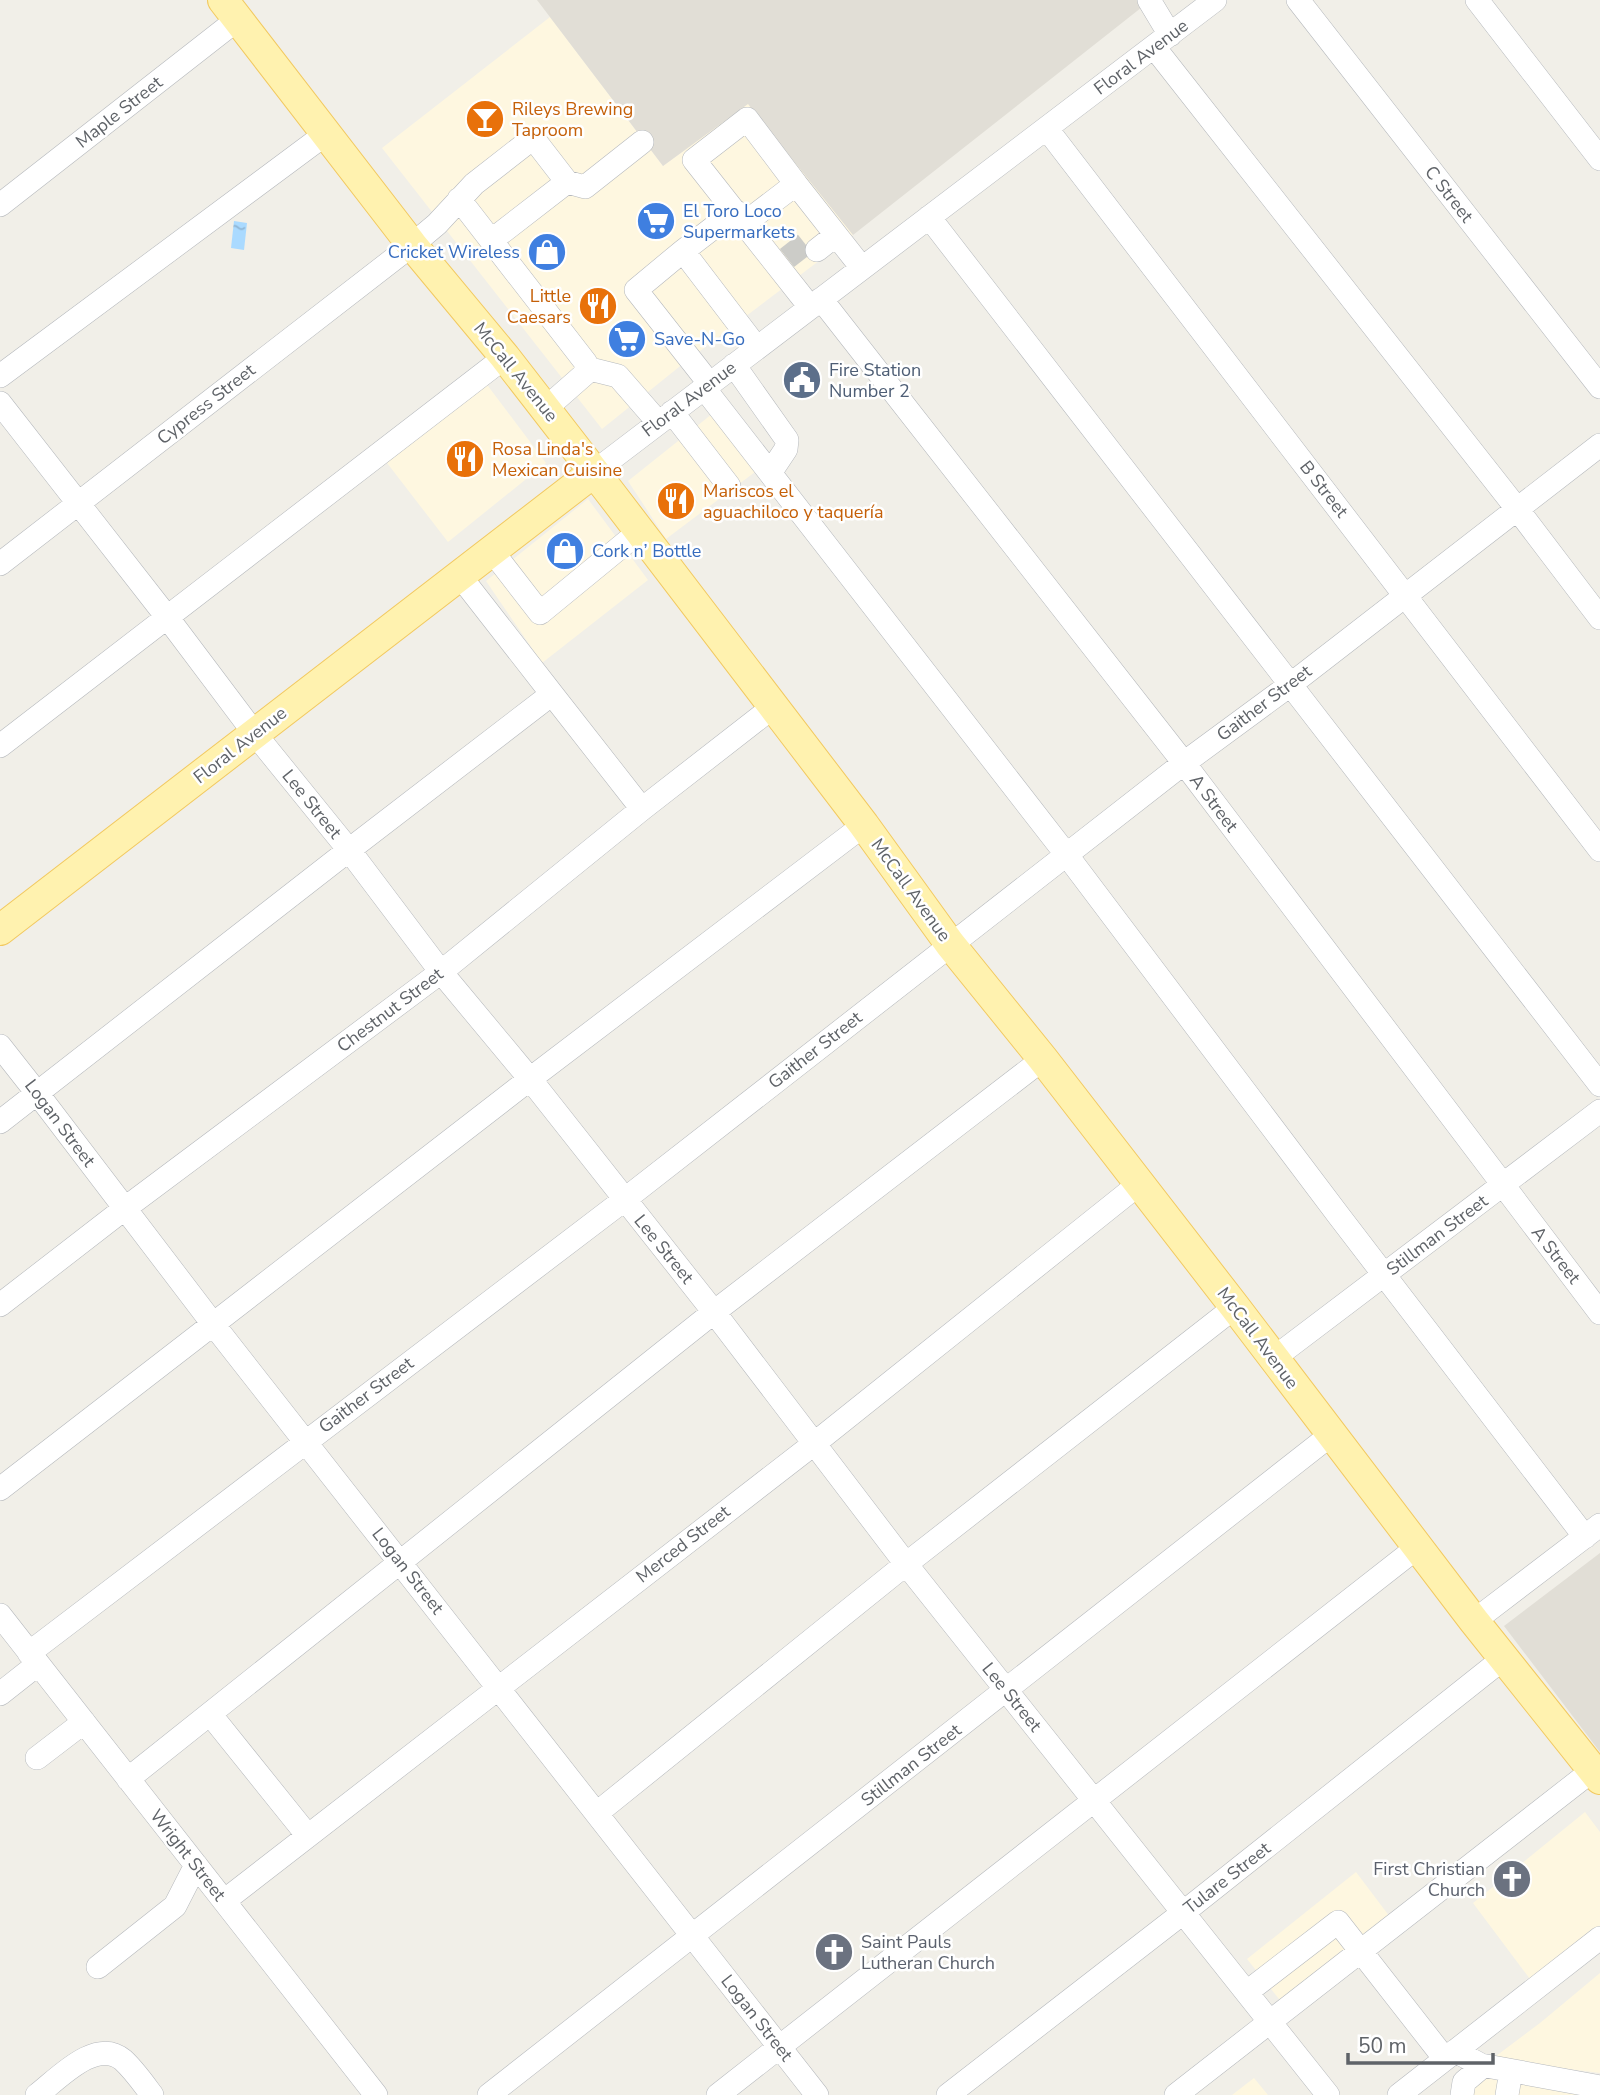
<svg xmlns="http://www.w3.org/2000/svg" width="1600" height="2095" viewBox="0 0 1600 2095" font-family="'Nunito Sans',sans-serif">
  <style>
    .commercial { fill: #fef7e0 }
    .education { fill: #e1ded6 }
    .water { fill: url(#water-ripples) }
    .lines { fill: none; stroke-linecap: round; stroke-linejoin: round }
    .minor-tunnel { stroke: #ccccc8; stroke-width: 23; stroke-dasharray: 23 11; stroke-linecap: butt }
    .minor-casing { stroke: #b5b8bc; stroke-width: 24 }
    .major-casing { stroke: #f2c960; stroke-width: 32 }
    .minor { stroke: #fff; stroke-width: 23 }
    .major { stroke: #fff2af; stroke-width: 30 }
    .labels { text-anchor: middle; stroke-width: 5; stroke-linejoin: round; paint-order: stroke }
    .street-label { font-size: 18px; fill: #5f6368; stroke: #fff }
    .food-label { font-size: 18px; fill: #c56008; stroke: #fff; text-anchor: start }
    .shop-label { font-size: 18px; fill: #366cbe; stroke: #fff; text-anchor: start }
    .service-label { font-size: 18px; fill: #4e5e75; stroke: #fff; text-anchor: start }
    .worship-label { font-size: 18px; fill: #5b616d; stroke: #fff; text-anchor: end }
  </style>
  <defs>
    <pattern id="water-ripples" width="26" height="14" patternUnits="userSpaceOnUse" patternTransform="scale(1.75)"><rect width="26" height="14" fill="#aadaff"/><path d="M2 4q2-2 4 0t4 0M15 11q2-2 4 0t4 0" fill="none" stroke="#8eb4d2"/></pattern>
  </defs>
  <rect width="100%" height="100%" fill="#f1efe8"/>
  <path class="commercial" d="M550 17 663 166 748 103 853 235 679 367 602 429 382 148Z
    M485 382 546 463 448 542 384 459Z
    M722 406 767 463 666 539 628 481Z
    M588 499 648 580 542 663 486 581Z
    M1585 1812 1600 1832V1942L1539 1991 1473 1903Z
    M1356 1872 1390 1917 1283 2004 1247 1959Z
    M1600 1973V2073L1492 2059 1540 2023Z
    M1476 2072 1600 2095H1462Z
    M1254 2078 1268 2095H1232Z"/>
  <path class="education" d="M537 0H1151L853 235 748 104 663 166Z
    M1600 1553V1752L1504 1626Z"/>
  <path class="water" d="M234 221 247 223 244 250 231 248Z"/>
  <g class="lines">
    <path class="minor-tunnel" d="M787 258 810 240"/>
    <g class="minor-casing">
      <path id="minor" d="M1149 0 1170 35
        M1298 0 1600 387
        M1477 0 1600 159
        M1154 47 1518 510 1600 618
        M1047 129 1600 850
        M567 182 585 187 642 142
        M796 184 747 119 694 160 810 307
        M459 199 586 363V373L545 409
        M0 205 238 19
        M735 211 683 251 757 348
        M929 217 1600 1085
        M745 223 796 184 862 268
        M817 250 836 235
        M683 251 636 290 709 383
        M821 299 1184 763 1600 1313
        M734 365 787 440 786 449 770 473
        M586 368 618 376 658 422
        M0 376 327 133
        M704 388 1066 854 1339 1216 1585 1537
        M0 403 167 617 255 734 349 850 441 972 530 1079 714 1312 906 1564 1328 2095
        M672 412 729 486
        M594 472 1215 0
        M492 551 540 613 640 531
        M0 564 412 245 437 224 474 184 533 138 567 182 492 240
        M552 694 642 809
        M0 746 505 357
        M0 1046 37 1093 213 1324 817 2095
        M0 1122 349 850 552 694 460 576
        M0 1305 124 1209 441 972 642 809 773 707
        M1274 1358 1600 1111
        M0 1489 530 1079 864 825
        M0 1615 376 2095
        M1474 1621 1600 1525
        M29 1653 624 1200 1184 763 1290 685 1600 445
        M0 1694 38 1664
        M210 1714 308 1836
        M37 1758 84 1722
        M128 1779 714 1312 1043 1059
        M597 1813 906 1564 1235 1307
        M224 1901 815 1443 1139 1184
        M98 1967 175 1906 196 1865
        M1247 1992 1338 1922 1445 2059
        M1455 2051 1481 2065 1600 2087
        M37 2095C58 2079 96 2037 123 2060 134 2070 143 2083 152 2095
        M489 2095 1332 1434
        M718 2095 1419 1546
        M948 2095 1184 1912 1504 1658
        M1176 2095 1593 1770
        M1399 2095 1600 1938
        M1462 2095 1464 2082 1483 2066
        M1507 2095 1511 2071"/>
    </g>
    <g class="major-casing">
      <path id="major" d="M223 0 412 245 505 357 612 495 864 825 950 944 1043 1059 1235 1307 1474 1621 1600 1779
        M0 930 594 472"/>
    </g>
    <use href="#minor" class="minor"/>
    <use href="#major" class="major"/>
  </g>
  <defs>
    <g id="bar-disc" transform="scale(2.0125)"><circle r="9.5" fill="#e8710a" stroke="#fff"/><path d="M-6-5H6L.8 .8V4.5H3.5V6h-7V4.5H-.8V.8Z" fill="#fff"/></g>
    <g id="supermarket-disc" transform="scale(2.0125)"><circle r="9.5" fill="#3f7fe0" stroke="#fff"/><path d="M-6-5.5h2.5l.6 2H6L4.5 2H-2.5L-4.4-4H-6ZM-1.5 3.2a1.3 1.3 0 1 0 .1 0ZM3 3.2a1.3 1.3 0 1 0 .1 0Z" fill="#fff"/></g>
    <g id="shop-disc" transform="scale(2.0125)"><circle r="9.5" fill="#3f7fe0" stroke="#fff"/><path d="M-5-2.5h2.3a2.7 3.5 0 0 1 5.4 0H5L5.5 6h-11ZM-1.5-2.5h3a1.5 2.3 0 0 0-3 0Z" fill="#fff"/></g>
    <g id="restaurant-disc" transform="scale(2.0125)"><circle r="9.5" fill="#e8710a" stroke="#fff"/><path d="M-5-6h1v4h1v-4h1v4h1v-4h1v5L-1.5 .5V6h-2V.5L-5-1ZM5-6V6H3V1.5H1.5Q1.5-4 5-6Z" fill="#fff"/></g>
    <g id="civic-disc" transform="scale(2.0125)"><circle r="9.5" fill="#5c6f8a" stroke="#fff"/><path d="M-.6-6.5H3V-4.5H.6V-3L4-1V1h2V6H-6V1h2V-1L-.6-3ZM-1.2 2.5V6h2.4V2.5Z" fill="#fff"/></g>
    <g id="church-disc" transform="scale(2.0125)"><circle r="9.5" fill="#6b7280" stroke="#fff"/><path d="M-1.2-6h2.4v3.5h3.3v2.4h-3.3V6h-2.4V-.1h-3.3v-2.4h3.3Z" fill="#fff"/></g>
  </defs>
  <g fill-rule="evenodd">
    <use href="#bar-disc" x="485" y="119"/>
    <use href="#supermarket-disc" x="656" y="221"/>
    <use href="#shop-disc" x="547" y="252"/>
    <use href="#restaurant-disc" x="598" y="306"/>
    <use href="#supermarket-disc" x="627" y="339"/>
    <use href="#civic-disc" x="802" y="380"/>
    <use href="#restaurant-disc" x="465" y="459"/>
    <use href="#restaurant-disc" x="676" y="501"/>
    <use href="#shop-disc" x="565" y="551"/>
    <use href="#church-disc" x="1512" y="1879"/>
    <use href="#church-disc" x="834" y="1952"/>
  </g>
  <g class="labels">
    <g class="street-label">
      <text transform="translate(1141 57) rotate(-37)" y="6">Floral Avenue</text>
      <text transform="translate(119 112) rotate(-38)" y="6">Maple Street</text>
      <text transform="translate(1449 194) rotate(52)" y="6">C Street</text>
      <text transform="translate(516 372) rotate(51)" y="6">McCall Avenue</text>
      <text transform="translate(689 399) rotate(-37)" y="6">Floral Avenue</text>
      <text transform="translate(206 404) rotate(-38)" y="6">Cypress Street</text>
      <text transform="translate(1324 489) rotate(52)" y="6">B Street</text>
      <text transform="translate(1264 703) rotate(-37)" y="6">Gaither Street</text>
      <text transform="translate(240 745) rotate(-38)" y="6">Floral Avenue</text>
      <text transform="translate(1214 803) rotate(53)" y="6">A Street</text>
      <text transform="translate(312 804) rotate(51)" y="6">Lee Street</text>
      <text transform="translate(911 890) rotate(54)" y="6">McCall Avenue</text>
      <text transform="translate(390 1010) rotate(-37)" y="6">Chestnut Street</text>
      <text transform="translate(815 1050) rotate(-38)" y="6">Gaither Street</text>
      <text transform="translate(60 1123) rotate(53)" y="6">Logan Street</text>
      <text transform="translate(1437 1235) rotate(-37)" y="6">Stillman Street</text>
      <text transform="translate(664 1249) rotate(51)" y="6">Lee Street</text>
      <text transform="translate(1556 1255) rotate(52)" y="6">A Street</text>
      <text transform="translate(1258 1338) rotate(53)" y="6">McCall Avenue</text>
      <text transform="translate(366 1395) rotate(-37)" y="6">Gaither Street</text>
      <text transform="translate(683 1544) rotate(-38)" y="6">Merced Street</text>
      <text transform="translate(408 1571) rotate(52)" y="6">Logan Street</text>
      <text transform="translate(1012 1697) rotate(51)" y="6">Lee Street</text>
      <text transform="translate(911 1765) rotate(-38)" y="6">Stillman Street</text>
      <text transform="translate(188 1855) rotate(52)" y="6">Wright Street</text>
      <text transform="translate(1227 1878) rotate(-38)" y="6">Tulare Street</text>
      <text transform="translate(757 2018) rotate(52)" y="6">Logan Street</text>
    </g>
    <g class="food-label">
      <text x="512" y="115">Rileys Brewing<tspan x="512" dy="21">Taproom</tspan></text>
      <text x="571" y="302" text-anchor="end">Little<tspan x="571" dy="21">Caesars</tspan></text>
      <text x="492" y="455">Rosa Linda's<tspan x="492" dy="21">Mexican Cuisine</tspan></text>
      <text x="703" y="497">Mariscos el<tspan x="703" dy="21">aguachiloco y taquería</tspan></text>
    </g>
    <g class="shop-label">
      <text x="683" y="217">El Toro Loco<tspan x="683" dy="21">Supermarkets</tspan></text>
      <text x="520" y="258" text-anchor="end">Cricket Wireless</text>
      <text x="654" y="345">Save-N-Go</text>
      <text x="592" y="557">Cork n’ Bottle</text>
    </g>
    <g class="service-label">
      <text x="829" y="376">Fire Station<tspan x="829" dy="21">Number 2</tspan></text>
    </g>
    <g class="worship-label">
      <text x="1485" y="1875">First Christian<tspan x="1485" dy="21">Church</tspan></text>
      <text x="861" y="1948" text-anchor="start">Saint Pauls<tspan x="861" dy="21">Lutheran Church</tspan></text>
    </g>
  </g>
  <path d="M1348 2053v10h145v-10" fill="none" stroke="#5f6368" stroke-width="3.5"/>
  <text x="1358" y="2053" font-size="21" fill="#5f6368" stroke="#ffffff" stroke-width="5" paint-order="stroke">50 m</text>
</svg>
